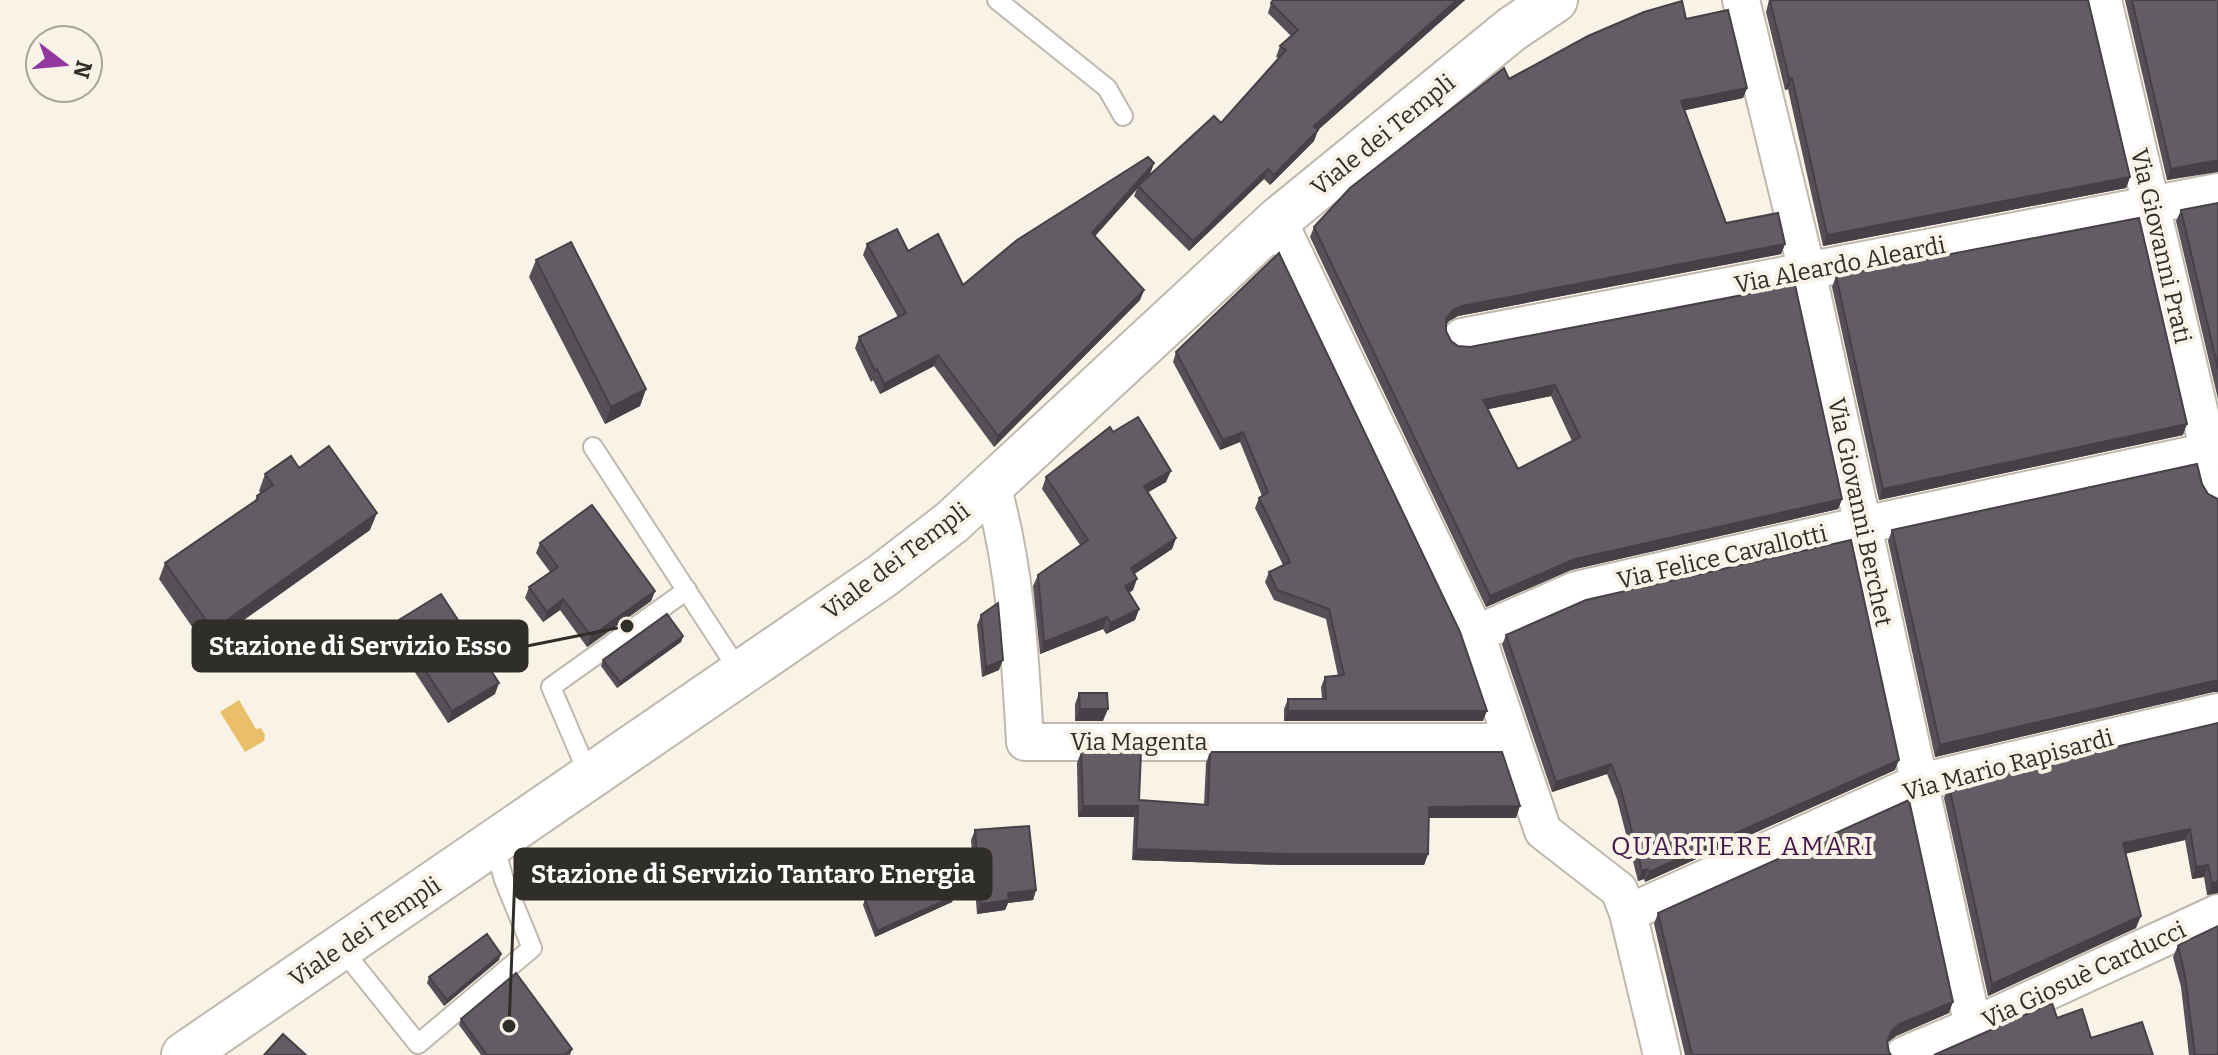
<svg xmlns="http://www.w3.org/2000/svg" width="2218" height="1055" viewBox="0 0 2218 1055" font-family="Bitter,serif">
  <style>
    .water { fill: #eabf69 }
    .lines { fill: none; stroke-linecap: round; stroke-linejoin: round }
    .service-casing { stroke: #bfb9ad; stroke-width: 22 }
    .minor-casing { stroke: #bfb9ad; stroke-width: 40 }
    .secondary-casing { stroke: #bfb9ad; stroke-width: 48 }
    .service { stroke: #fff; stroke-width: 18 }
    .minor { stroke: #fff; stroke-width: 36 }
    .secondary { stroke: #fff; stroke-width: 44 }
    .wall { fill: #564f57; fill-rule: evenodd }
    .shaded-wall { fill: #464047 }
    .building { fill: #645c65; stroke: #464047; stroke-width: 2; fill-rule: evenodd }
    .labels { text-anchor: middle; stroke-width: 8; stroke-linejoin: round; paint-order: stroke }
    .street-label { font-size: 24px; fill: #302e29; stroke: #f9f2e6 }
    .neighbourhood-label { font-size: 26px; letter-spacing: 2px; fill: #44184b; stroke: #f9f2e6 }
    .leader { fill: none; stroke: #302e29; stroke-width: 3 }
    .callout-dot { fill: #302e29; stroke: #f9f2e6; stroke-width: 3 }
    .callout { fill: #302e29; stroke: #302e29; stroke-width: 3 }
    .callout-label { font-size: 26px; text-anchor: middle; font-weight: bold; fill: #fff }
  </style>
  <rect width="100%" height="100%" fill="#f9f2e6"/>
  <path class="water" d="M239 700 256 729 261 728 265 735 264 741 245 752 220 712Z"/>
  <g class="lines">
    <g class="service-casing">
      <path id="service" d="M997 0 1107 88 1123 116
        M593 447 741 674
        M590 778 551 687 687 590
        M341 948 418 1044 532 948 504 880 494 844"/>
    </g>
    <g class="minor-casing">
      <path id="minor" d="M1741 0 1807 271 1973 1026
        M2103 0 2218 491
        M1278 220 1476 634 1543 831 1619 890 1628 913 1662 1055
        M1462 337 2218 192
        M992 486C1016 569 1020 656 1025 742H1512
        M1476 634 1576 590 1863 525 2209 451
        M1628 913 1920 782 2218 712
        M1904 1055 1973 1026 2218 913"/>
    </g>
    <g class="secondary-casing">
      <path id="secondary" d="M184 1055 882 576 952 522 1278 220 1512 29 1555 0"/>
    </g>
    <use href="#service" class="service"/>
    <use href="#minor" class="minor"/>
    <use href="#secondary" class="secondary"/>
  </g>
  <path class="wall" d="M1465 0 1318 130 1314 141 1270 185 1264 179 1189 251 1134 196 1137 189 1095 236 1144 290 1140 300 994 447 934 366 880 394 873 380 871 382 855 348 859 337 898 317 863 255 867 244 908 251 963 285 1154 163 1150 174 1221 123 1279 58 1276 57 1280 46 1291 36 1268 13 1271 3Z
    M1769 0H2088L2130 177 2126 188 1823 246 1788 89 1785 90 1766 12Z
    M2125 0H2218L2214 171 2167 180Z
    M1686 19 1747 88 1743 98 1685 110 1726 223 1785 244 1781 254 1458 316 1449 321 1446 325V331L1451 341 1458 346 1842 499 1838 509 1571 570 1486 607 1310 237 1314 227 1509 79ZM1551 396 1572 441 1518 469 1488 409Z
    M2218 203V399L2176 221 2181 210Z
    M536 260 646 389 640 406 605 424 529 277Z
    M1836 276 2183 435 1879 500 1832 287Z
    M1176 352 1483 721H1284V709L1288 699H1322L1321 687 1325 677 1338 676 1326 619 1274 600 1265 582 1269 572 1283 565 1255 508 1259 498 1262 496 1240 442 1220 450 1173 362Z
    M1113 432 1166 482 1148 492 1176 538 1172 549 1134 574 1133 590 1129 593 1139 609 1135 620 1106 634 1103 629 1040 654 1033 586 1038 575 1080 545 1042 489 1046 477Z
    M299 468 370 530 206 647 159 579 165 563 255 501 257 496 261 493 259 491 265 474Z
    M2202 484 2208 494 2218 499V692H2213L1935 757 1888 541 1892 530Z
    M540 543 655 591 651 601 587 647 560 610 543 622 525 598 529 587 550 572 536 553Z
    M981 615 999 670 982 677 977 625Z
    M394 623 495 694 448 723 390 634Z
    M1506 635 1895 770 1645 882 1644 879 1638 881 1617 799 1607 774 1552 792 1502 645Z
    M683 636 681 642 617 688 601 666 603 660Z
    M1079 693 1103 721H1075V704Z
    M2218 723V893L2207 895 2204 877 2192 879 2185 840 2125 854 2136 928 1988 996 1944 798 1949 786Z
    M1081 752 1139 800 1204 805 1206 763 1210 752 1516 818H1428V854L1424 865H1282L1132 860 1134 817H1078L1077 763Z
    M975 830 1036 890 1033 900 1008 903 1005 910 977 914 971 840Z
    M954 896 952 902 875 937 863 905 865 899Z
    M1658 913 1949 1013 1896 1036 1888 1042 1889 1052 1891 1055H1685L1654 924Z
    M2178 945 2218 1055H2189L2181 987 2173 957Z
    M499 960 444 1006 427 983 429 977Z
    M461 1019 572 1049 570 1055H481L459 1025Z"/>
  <path class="shaded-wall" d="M1457 0H1465L1310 137 1314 126Z
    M1789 78H1792L1788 89 1785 90Z
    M1747 88 1743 98 1677 112 1681 101Z
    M1318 130 1314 141 1270 185 1274 175Z
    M2218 160V172L2167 180 2171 169Z
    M1154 163 1150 174 1138 186 1137 189 1088 244 1092 233Z
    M1268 169 1264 179 1189 251 1193 241Z
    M2130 177 2126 188 1823 246 1827 235Z
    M1785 244 1781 254 1458 316 1449 321 1443 329 1446 319 1453 310 1462 306Z
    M1144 290 1140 300 994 447 998 436Z
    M938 355 934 366 880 394 884 384Z
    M1555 385 1551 396 1480 411 1483 400Z
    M646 389 640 406 605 424 611 407Z
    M2187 424 2183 435 1879 500 1883 489Z
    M1243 432 1240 442 1220 450 1223 440Z
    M1171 471 1166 482 1140 497 1144 486Z
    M1842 499 1838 509 1571 570 1486 607 1490 596 1575 559Z
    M377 513 370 530 206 647 213 630Z
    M1176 538 1172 549 1127 579 1131 568Z
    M1137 579 1133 590 1121 597 1125 586Z
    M655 591 651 601 587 647 591 636Z
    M563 599 560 610 543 622 547 612Z
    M1139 609 1135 620 1106 634 1111 623Z
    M1107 617 1103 629 1040 654 1044 642Z
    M683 636 681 642 617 688 620 682Z
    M1003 660 999 670 982 677 986 667Z
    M2218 680V692H2213L1935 757 1940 745Z
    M499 683 495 694 448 723 452 711Z
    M1080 709H1108L1103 721H1075Z
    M1288 711H1487L1483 721H1284Z
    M1899 760 1895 770 1645 882 1649 872Z
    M1611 764 1607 774 1552 792 1556 782Z
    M1083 806H1138L1134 817H1078Z
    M1520 806 1516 818H1425L1429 807Z
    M2190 829 2185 840 2118 855 2123 843Z
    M1136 849 1428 854 1424 865H1282L1132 860Z
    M2208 865 2204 877 2192 879 2196 867Z
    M1648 869 1644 879 1638 881 1642 871Z
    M2218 882V893L2207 895 2212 883Z
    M1036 890 1033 900 1008 903 1005 910 977 914 981 904 1008 893Z
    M954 896 952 902 875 937 877 931Z
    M2141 916 2136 928 1988 996 1992 984Z
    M501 954 499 960 444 1006 447 1000Z
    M1953 1002 1949 1013 1896 1036 1888 1042 1892 1030 1900 1024Z"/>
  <path class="building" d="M1273 0H1457L1314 126 1318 130 1274 175 1268 169 1193 241 1138 186 1214 116 1221 123 1286 50 1280 46 1298 30 1271 3Z
    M1774 0H2088L2130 177 1827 235 1792 78H1789L1770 1Z
    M2132 0H2218V160L2171 169Z
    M1682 1 1686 19 1728 10 1747 88 1681 101 1726 223 1778 213 1785 244 1462 306 1453 310 1446 319V331L1451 341 1458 346 1470 347 1795 285 1842 499 1575 559 1490 596 1314 227 1350 188 1504 68 1509 79 1588 36 1644 12ZM1555 385 1580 437 1518 469 1483 400Z
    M1148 157 1154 163 1092 233 1144 290 998 436 938 355 884 384 877 369 875 371 859 337 906 313 867 244 897 229 908 251 938 234 963 285 1017 240Z
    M2218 203V369L2181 210Z
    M2139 218 2187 424 1883 489 1836 276Z
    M571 242 646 389 611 407 536 260Z
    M1279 253 1460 632 1487 711H1288V699H1326L1325 677 1344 675 1329 609 1277 590 1269 572 1290 562 1259 498 1268 492 1243 432 1223 440 1176 352Z
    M1138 417 1171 471 1144 486 1176 538 1131 568 1137 579 1125 586 1139 609 1111 623 1107 617 1044 642 1038 575 1088 540 1046 477 1110 427 1113 432Z
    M329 446 377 513 213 630 165 563 258 499 257 496 273 485 265 474 291 456 299 468Z
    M2197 464 2202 484 2208 494 2218 499V680L1940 745 1892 530Z
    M592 505 655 591 591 636 563 599 547 612 529 587 558 567 540 543Z
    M1851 540 1899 760 1649 872 1648 869 1642 871 1621 789 1611 764 1556 782 1506 635 1586 600Z
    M441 594 499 683 452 711 394 623Z
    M998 603 1003 660 986 667 981 615Z
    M667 614 683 636 620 682 603 660Z
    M1079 693H1107L1108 709H1080Z
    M2218 723V882L2212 883 2208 865 2196 867 2190 829 2123 843 2141 916 1992 984 1949 786Z
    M1081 752H1141L1139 800 1208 805 1210 752H1502L1520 806 1429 807 1428 854H1286L1136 849 1138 806H1083Z
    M1909 800 1953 1002 1900 1024 1892 1030 1887 1042 1889 1052 1891 1055H1692L1658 913Z
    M1029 826 1036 890 1008 893 1009 900 981 904 975 830Z
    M954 894V896L877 931 865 899Z
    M2218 926V1055H2195L2185 976 2178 945Z
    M487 934 501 954 447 1000 429 977Z
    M516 973 572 1049 564 1055H487L461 1019Z
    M2052 1003 2057 1018 2082 1009 2091 1038 2142 1022 2153 1055H1934Z
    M283 1034 306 1055H264Z"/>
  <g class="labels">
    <g class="street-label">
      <text transform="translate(1383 135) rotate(-39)" y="8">Viale dei Templi</text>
      <text transform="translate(2161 246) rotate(77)" y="8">Via Giovanni Prati</text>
      <text transform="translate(1840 265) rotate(-11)" y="8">Via Aleardo Aleardi</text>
      <text transform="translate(1860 512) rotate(78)" y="8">Via Giovanni Berchet</text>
      <text transform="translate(1722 557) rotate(-13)" y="8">Via Felice Cavallotti</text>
      <text transform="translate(896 561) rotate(-37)" y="8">Viale dei Templi</text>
      <text x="1139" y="750">Via Magenta</text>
      <text transform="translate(2008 765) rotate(-15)" y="8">Via Mario Rapisardi</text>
      <text transform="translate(365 932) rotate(-34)" y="8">Viale dei Templi</text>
      <text transform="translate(2084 975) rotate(-25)" y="8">Via Giosuè Carducci</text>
    </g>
    <g class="neighbourhood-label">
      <text x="1743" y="855">QUARTIERE AMARI</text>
    </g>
  </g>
  <path class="leader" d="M627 626L527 646M509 1026L515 874"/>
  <g class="callout-dot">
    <circle cx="627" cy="626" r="8"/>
    <circle cx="509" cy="1026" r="8"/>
  </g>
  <g class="callout">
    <rect x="193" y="621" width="334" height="50" rx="8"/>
    <rect x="515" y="849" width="476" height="50" rx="8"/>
  </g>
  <g class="callout-label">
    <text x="360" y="655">Stazione di Servizio Esso</text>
    <text x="753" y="883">Stazione di Servizio Tantaro Energia</text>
  </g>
  <g transform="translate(64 64) rotate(106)"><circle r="38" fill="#f9f2e6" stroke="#a9a49a" stroke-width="2"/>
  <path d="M0-6L14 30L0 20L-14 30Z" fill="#9236a0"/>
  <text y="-12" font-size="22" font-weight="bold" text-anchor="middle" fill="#302e29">N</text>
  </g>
</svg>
